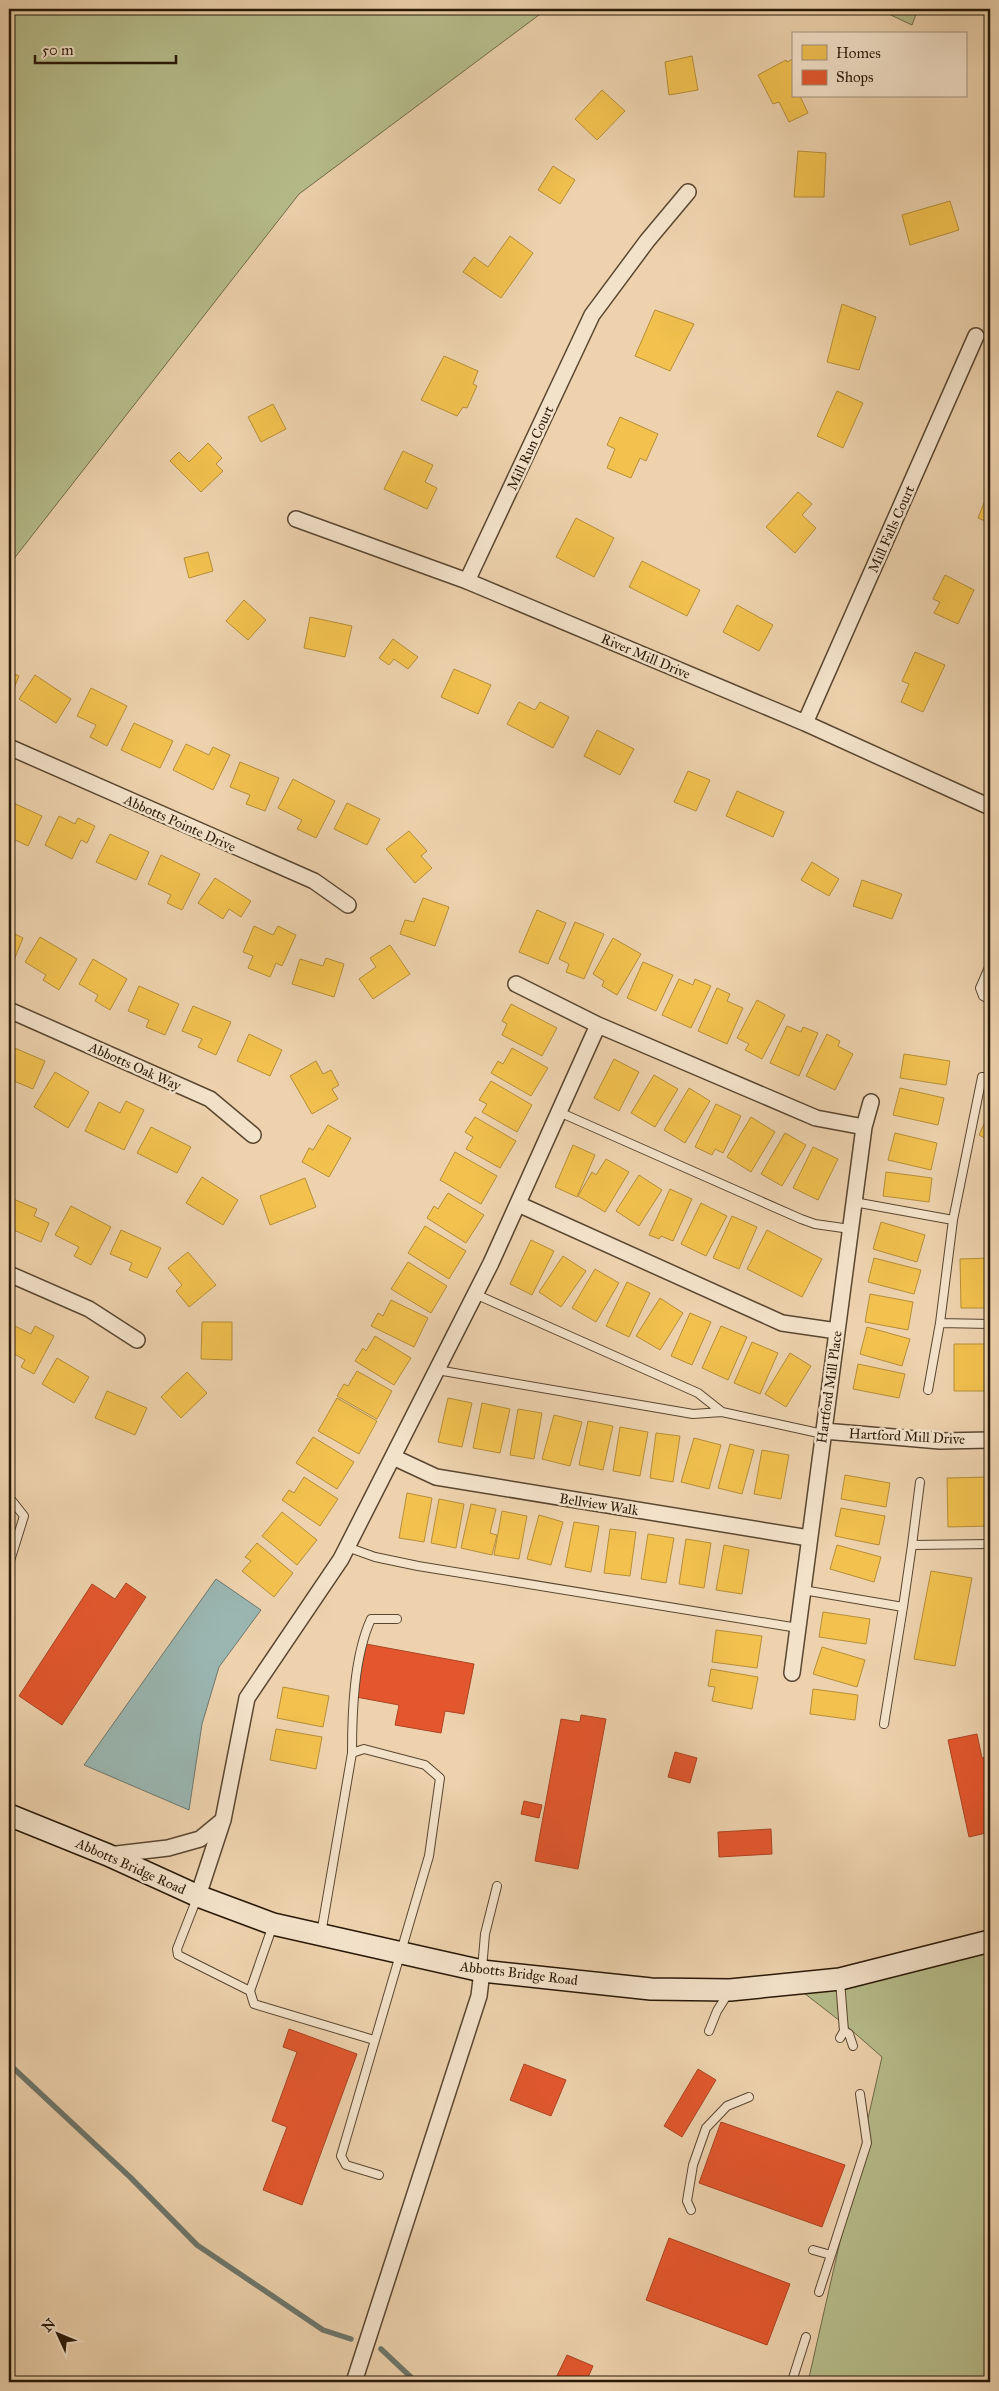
<svg xmlns="http://www.w3.org/2000/svg" width="999" height="2391" viewBox="0 0 999 2391" font-family="'IM FELL Great Primer',serif">
  <style>
    .green { fill: #b6bd8b; stroke: #706a49 }
    .water { fill: #9ab6b1; stroke: #6d776d }
    .homes { fill: #f2c14e; stroke: #b68e39 }
    .shops { fill: #e4572e; stroke: #ac4422 }
    .lines { fill: none; stroke-linecap: round; stroke-linejoin: round }
    .stream { stroke: #6d776d; stroke-width: 5.5 }
    .lane-casing { stroke: #5a4630; stroke-width: 10 }
    .street-casing { stroke: #5a4630; stroke-width: 18 }
    .secondary-casing { stroke: #291807; stroke-width: 24 }
    .lane { stroke: #f3e2ca; stroke-width: 8 }
    .street { stroke: #f3e2ca; stroke-width: 15 }
    .secondary { stroke: #f3e2ca; stroke-width: 21 }
    .labels { text-anchor: middle; stroke-width: 5; stroke-linejoin: round; paint-order: stroke }
    .street-label { font-size: 14px; fill: #291807; stroke: #f3e2ca }
  </style>
  <rect width="100%" height="100%" fill="#edd2ad"/>
  <filter id="stains"><feTurbulence type="fractalNoise" baseFrequency=".004" numOctaves="4"/><feColorMatrix values="0 0 0 0 .2 0 0 0 0 .09 0 0 0 0 .02 0 0 0 .5 -.17"/></filter>
  <radialGradient id="worn" r=".72"><stop offset=".6" stop-color="#630" stop-opacity="0"/><stop offset="1" stop-color="#630" stop-opacity=".3"/></radialGradient>
  <path class="green" d="M9 9H547L299 194 9 565Z
    M878 9H918L912 25Z
    M990 1953V2382H808L882 2057 849 2028 786 1979 904 1969Z"/>
  <path class="water" d="M216 1579 261 1610 219 1667 202 1724 189 1810 84 1765Z"/>
  <path class="homes" d="M692 56 698 90 669 95 665 62Z
    M793 59V96H800L808 113 789 122 779 102 773 104 758 75 786 60 787 62Z
    M602 90 625 111 597 140 575 119Z
    M798 151 826 153 824 197H794Z
    M553 166 575 180 560 204 538 190Z
    M950 201 959 230 910 245 902 215Z
    M510 236 533 253 501 298 463 272 474 257 488 267Z
    M842 304 876 317 859 370 827 362Z
    M655 310 694 324 670 371 635 356Z
    M444 356 478 371 473 384 477 386 467 408 463 407 457 416 421 400Z
    M837 391 863 403 843 448 817 436Z
    M273 404 286 429 261 442 248 417Z
    M620 417 658 434 646 461 640 458 631 478 607 468 615 449 607 445Z
    M208 443 222 458 216 464 223 471 201 492 170 461 179 452 189 462Z
    M403 451 433 465 425 482 437 488 427 509 384 489Z
    M798 492 812 504 802 515 816 528 795 553 766 527Z
    M984 503 990 505V523L978 518Z
    M576 518 614 538 594 577 556 557Z
    M208 552 213 571 189 578 184 558Z
    M642 561 700 590 687 616 629 587Z
    M945 575 974 590 958 624 934 613 940 602 933 599Z
    M244 600 266 620 248 640 226 621Z
    M737 605 773 625 759 651 723 632Z
    M310 617 352 626 345 657 304 648Z
    M393 639 418 657 408 669 394 659 389 665 379 658Z
    M915 652 945 665 923 712 901 702 909 684 902 681Z
    M454 669 491 685 478 714 441 697Z
    M9 671 19 676 9 700Z
    M35 675 71 699 56 723 19 699Z
    M91 688 127 706 107 746 90 737 96 725 77 716Z
    M519 702 535 710 540 702 569 717 553 748 507 724Z
    M134 723 173 741 160 768 121 750Z
    M597 730 634 749 620 775 584 756Z
    M186 744 209 755 213 747 230 755 213 790 173 770Z
    M240 762 279 778 265 811 246 804 250 795 230 787Z
    M688 771 710 780 696 811 674 802Z
    M293 779 335 801 316 838 297 829 302 820 278 808Z
    M737 791 784 812 773 837 726 816Z
    M9 801 42 816 28 846 9 837Z
    M347 803 380 819 367 845 334 829Z
    M59 816 75 824 78 818 95 826 87 843 81 840 72 859 45 845Z
    M409 831 427 851 421 856 432 868 415 883 386 849Z
    M110 834 149 852 136 880 96 862Z
    M161 855 200 874 182 910 167 903 171 895 148 884Z
    M812 862 839 879 829 896 801 880Z
    M215 878 251 901 241 917 229 909 223 919 198 903Z
    M862 880 902 894 892 919 853 906Z
    M423 898 449 907 435 946 400 934 405 920 414 922Z
    M537 910 566 923 548 964 519 952Z
    M575 922 604 934 584 979 566 972 569 964 559 959Z
    M254 926 273 935 278 926 296 935 282 966 276 963 270 977 248 968 253 956 243 952Z
    M9 931 23 938 12 965 9 963Z
    M40 937 77 959 59 990 43 980 46 975 25 962Z
    M613 938 641 954 617 995 602 986 604 981 593 974Z
    M390 945 410 974 373 999 359 979 376 967 370 958Z
    M326 958 344 964 334 997 292 984 300 959 323 966Z
    M93 959 127 979 110 1010 95 1001 98 995 79 984Z
    M643 962 673 975 656 1011 627 998Z
    M679 979 693 985 695 979 711 986 691 1028 662 1015Z
    M139 986 179 1004 165 1035 146 1027 149 1020 128 1011Z
    M717 988 730 994 727 1001 743 1008 727 1044 698 1031Z
    M757 1000 785 1015 762 1059 745 1050 749 1044 737 1038Z
    M511 1004 557 1028 542 1056 502 1035 507 1024 502 1021Z
    M193 1006 231 1022 216 1055 198 1047 202 1039 182 1031Z
    M787 1026 801 1032 803 1027 818 1033 799 1076 770 1063Z
    M249 1034 282 1050 270 1076 237 1061Z
    M827 1034 840 1041 838 1046 853 1054 835 1090 806 1076Z
    M10 1046 45 1061 33 1089 9 1079Z
    M512 1048 548 1068 531 1096 491 1073 498 1061 503 1064Z
    M904 1054 950 1061 946 1085 900 1078Z
    M614 1059 639 1072 619 1111 594 1098Z
    M316 1061 323 1074 331 1070 339 1085 332 1089 338 1099 312 1114 290 1076Z
    M55 1072 89 1092 68 1128 34 1107Z
    M654 1075 678 1089 655 1127 631 1113Z
    M491 1081 532 1105 517 1132 482 1112 487 1104 479 1100Z
    M689 1088 710 1101 685 1143 664 1130Z
    M900 1088 944 1098 938 1125 893 1115Z
    M126 1101 144 1110 124 1150 85 1131 99 1102 120 1113Z
    M716 1104 741 1116 723 1153 715 1149 712 1155 695 1147Z
    M990 1111V1141L979 1135Z
    M475 1117 516 1141 500 1168 466 1149 473 1137 465 1132Z
    M751 1117 775 1132 751 1172 727 1157Z
    M328 1125 351 1138 329 1177 302 1162 309 1148 313 1150Z
    M151 1127 191 1147 177 1173 137 1153Z
    M785 1133 806 1145 782 1186 761 1174Z
    M895 1133 937 1143 931 1170 888 1160Z
    M573 1145 595 1155 577 1197 555 1187Z
    M813 1147 838 1159 818 1200 793 1188Z
    M455 1152 497 1176 481 1204 440 1180Z
    M606 1159 629 1172 605 1212 578 1196 592 1172 596 1175Z
    M886 1172 932 1178 929 1202 883 1196Z
    M639 1175 662 1190 639 1226 616 1211Z
    M202 1177 238 1200 223 1225 186 1203Z
    M305 1178 316 1207 270 1225 260 1196Z
    M670 1189 692 1199 673 1241 661 1236 659 1239 649 1235Z
    M448 1193 484 1215 466 1243 427 1218 434 1206 438 1209Z
    M11 1198 37 1209 34 1216 49 1223 41 1242 9 1228V1204Z
    M701 1203 727 1216 706 1256 681 1244Z
    M71 1206 111 1227 91 1265 74 1256 79 1247 55 1235Z
    M732 1216 757 1227 739 1269 713 1258Z
    M881 1222 925 1235 917 1262 873 1249Z
    M425 1226 466 1251 449 1279 408 1253Z
    M121 1230 161 1248 147 1278 129 1270 132 1263 110 1254Z
    M767 1230 822 1259 802 1297 747 1269Z
    M531 1240 554 1251 532 1295 510 1284Z
    M188 1252 216 1285 189 1307 176 1291 182 1285 168 1268Z
    M563 1256 586 1271 561 1307 539 1292Z
    M874 1258 921 1270 914 1294 868 1282Z
    M990 1258V1308H961L960 1259Z
    M408 1262 447 1286 431 1313 391 1289Z
    M595 1269 619 1283 596 1322 572 1308Z
    M627 1282 650 1293 629 1337 606 1326Z
    M870 1294 913 1302 908 1330 865 1322Z
    M660 1298 683 1313 660 1350 636 1336Z
    M391 1300 428 1318 414 1347 371 1326 378 1313 383 1316Z
    M690 1313 711 1322 692 1365 671 1356Z
    M202 1322H232V1360L201 1359Z
    M11 1324 31 1334 35 1326 54 1336 34 1374 21 1367 25 1360 9 1351V1328Z
    M721 1326 747 1337 728 1380 702 1368Z
    M867 1327 910 1339 902 1366 860 1354Z
    M375 1336 411 1358 394 1385 355 1361 363 1348 366 1351Z
    M752 1342 778 1353 760 1394 734 1383Z
    M954 1344H990V1391H954Z
    M790 1353 811 1366 786 1407 765 1394Z
    M57 1358 89 1377 74 1403 42 1384Z
    M858 1364 905 1374 899 1398 853 1389Z
    M357 1371 392 1391 377 1419 337 1396 344 1384 348 1386Z
    M187 1372 207 1393 181 1418 161 1397Z
    M107 1391 147 1408 135 1435 95 1418Z
    M337 1398 377 1421 359 1454 318 1431Z
    M448 1398 472 1403 462 1447 438 1442Z
    M482 1403 510 1409 500 1453 473 1448Z
    M518 1409 542 1413 534 1459 510 1455Z
    M554 1415 582 1422 570 1466 542 1459Z
    M588 1421 613 1426 603 1470 579 1465Z
    M620 1427 648 1432 640 1476 613 1471Z
    M656 1433 680 1436 673 1482 650 1478Z
    M313 1437 354 1462 337 1489 296 1463Z
    M694 1438 721 1445 709 1489 681 1482Z
    M730 1444 754 1450 742 1494 718 1488Z
    M762 1450 789 1455 781 1499 754 1494Z
    M845 1475 890 1483 886 1507 841 1499Z
    M304 1477 338 1499 320 1526 282 1500 289 1490 294 1493Z
    M990 1477V1526L948 1527 947 1478Z
    M407 1493 432 1498 424 1542 399 1538Z
    M439 1499 464 1504 456 1548 431 1543Z
    M471 1504 496 1509 490 1533 497 1535 492 1555 461 1548Z
    M841 1508 885 1516 879 1545 835 1536Z
    M502 1511 527 1516 519 1559 494 1555Z
    M282 1512 317 1540 297 1565 262 1536Z
    M539 1515 563 1522 551 1565 527 1559Z
    M574 1522 599 1526 591 1572 565 1567Z
    M610 1529 636 1532 630 1576 604 1573Z
    M648 1534 674 1538 666 1583 641 1579Z
    M686 1539 711 1543 704 1588 679 1584Z
    M257 1543 293 1573 274 1597 242 1571 251 1561 245 1557Z
    M724 1545 749 1550 742 1594 716 1590Z
    M837 1545 881 1557 874 1582 830 1569Z
    M931 1571 972 1578 955 1666 914 1659Z
    M823 1612 870 1619 866 1644 819 1637Z
    M716 1630 762 1636 757 1668 712 1662Z
    M822 1647 865 1660 857 1687 813 1674Z
    M711 1669 758 1677 752 1709 712 1701 715 1687 708 1686Z
    M283 1687 329 1696 323 1727 277 1718Z
    M813 1689 858 1695 855 1720 810 1714Z
    M276 1729 322 1737 316 1769 270 1760Z"/>
  <path class="shops" d="M126 1583 146 1597 62 1725 19 1696 92 1584 115 1599Z
    M366 1644 474 1664 464 1714 445 1711 441 1733 395 1725 399 1705 356 1697Z
    M581 1715 606 1719 578 1869 535 1861 561 1719 580 1722Z
    M977 1734 982 1758 987 1757 990 1771V1832L969 1837 948 1740Z
    M675 1752 697 1758 690 1783 668 1777Z
    M524 1801 542 1805 539 1818 521 1814Z
    M771 1829 772 1854 719 1857 718 1832Z
    M289 2029 357 2054 302 2205 263 2190 287 2127 272 2121 297 2052 283 2047Z
    M524 2064 566 2080 551 2116 510 2100Z
    M698 2069 716 2080 682 2137 664 2126Z
    M721 2122 845 2165 822 2227 699 2183Z
    M669 2238 790 2284 767 2345 646 2300Z
    M567 2355 593 2366 586 2382H554Z"/>
  <g class="lines">
    <path class="stream" d="M9 2064 130 2177 197 2245 323 2330 351 2339
      M381 2349 416 2382"/>
    <g class="lane-casing">
      <path id="lane" d="M990 965 980 988 983 996 990 1000
        M559 1112 801 1219 815 1224 850 1229
        M854 1202 953 1220 940 1323 928 1390
        M953 1220 982 1077H990
        M475 1294 698 1393 722 1412
        M940 1323 990 1324
        M437 1370 693 1414 722 1412 823 1434
        M9 1497 24 1516 9 1564
        M912 1545 920 1482
        M347 1547 375 1557 418 1566 798 1628
        M803 1590 903 1607 912 1545 990 1544
        M884 1724 903 1607
        M352 1753C352 1711 354 1656 371 1619H397
        M197 1898 177 1949 178 1955 250 1991
        M273 1925 250 1991 254 2004 374 2040
        M321 1934 352 1753 364 1749 425 1765 440 1778 429 1856 341 2156 346 2165 379 2175
        M482 1969 485 1934 497 1886
        M709 2031 717 2011 729 1992
        M844 2031 849 2034 853 2046
        M840 2038 844 2031 840 1981
        M691 2210 687 2201 693 2165 706 2128 727 2106 749 2097
        M813 2250 831 2255 867 2143 860 2094
        M819 2292 831 2255
        M789 2382 793 2378 806 2337"/>
    </g>
    <g class="street-casing">
      <path id="street" d="M296 519 467 581 805 723 990 807
        M467 581 592 315 647 241 688 192
        M805 723 976 336
        M9 747 314 881 348 905
        M516 984 598 1025 816 1118 864 1127
        M9 1010 210 1099 253 1135
        M518 1204 782 1323 837 1331
        M9 1274 89 1309 137 1340
        M824 1431 940 1441 990 1440
        M393 1457 436 1477 809 1538
        M792 1673 864 1127 871 1102
        M108 1855 168 1848 200 1839 223 1820
        M198 1896 223 1820 247 1698 341 1559 491 1263 598 1025
        M354 2382 479 1996 482 1971"/>
    </g>
    <g class="secondary-casing">
      <path id="secondary" d="M9 1815 108 1855 198 1896 273 1924 482 1971 651 1989 730 1990 840 1979 990 1941"/>
    </g>
    <use href="#lane" class="lane"/>
    <use href="#street" class="street"/>
    <use href="#secondary" class="secondary"/>
  </g>
  <g class="labels">
    <g class="street-label">
      <text transform="translate(530 448) rotate(-65)" y="5">Mill Run Court</text>
      <text transform="translate(891 529) rotate(-66)" y="5">Mill Falls Court</text>
      <text transform="translate(646 656) rotate(23)" y="5">River Mill Drive</text>
      <text transform="translate(180 823) rotate(24)" y="5">Abbotts Pointe Drive</text>
      <text transform="translate(135 1066) rotate(24)" y="5">Abbotts Oak Way</text>
      <text transform="translate(829 1387) rotate(-82)" y="5">Hartford Mill Place</text>
      <text transform="translate(907 1436) rotate(3)" y="5">Hartford Mill Drive</text>
      <text transform="translate(599 1504) rotate(9)" y="5">Bellview Walk</text>
      <text transform="translate(131 1866) rotate(24)" y="5">Abbotts Bridge Road</text>
      <text transform="translate(519 1973) rotate(7)" y="5">Abbotts Bridge Road</text>
    </g>
  </g>
  <rect width="999" height="2391" fill="none" stroke="#edd2ad" stroke-width="30"/>
  <rect x="10" y="10" width="979" height="2371" fill="none" stroke="#291807" stroke-width="2.5"/>
  <rect x="15" y="15" width="969" height="2361" fill="none" stroke="#291807"/>
  <rect x="792" y="32" width="175" height="65" fill="#f3e2ca" stroke="#a2917c"/>
  <rect x="802" y="45" width="25" height="15" fill="#f2c14e" stroke="#a2917c"/>
  <text x="836" y="58" font-size="15" fill="#291807">Homes</text>
  <rect x="802" y="70" width="25" height="15" fill="#e4572e" stroke="#a2917c"/>
  <text x="836" y="82" font-size="15" fill="#291807">Shops</text>
  <g transform="translate(58 2334) rotate(314)" stroke="#f3e2ca" stroke-width="4" paint-order="stroke">
  <path d="M0-4L9 19L0 12L-9 19Z" fill="#291807"/>
  <text y="-8" font-size="14" font-weight="bold" text-anchor="middle" fill="#291807">N</text>
  </g>
  <path d="M35 55v8h141v-8" fill="none" stroke="#291807" stroke-width="2.5"/>
  <text x="42" y="55" font-size="15" fill="#291807" stroke="#f3e2ca" stroke-width="4" paint-order="stroke">50 m</text>
  <rect width="100%" height="100%" filter="url(#stains)"/>
  <rect width="100%" height="100%" fill="url(#worn)"/>
</svg>
